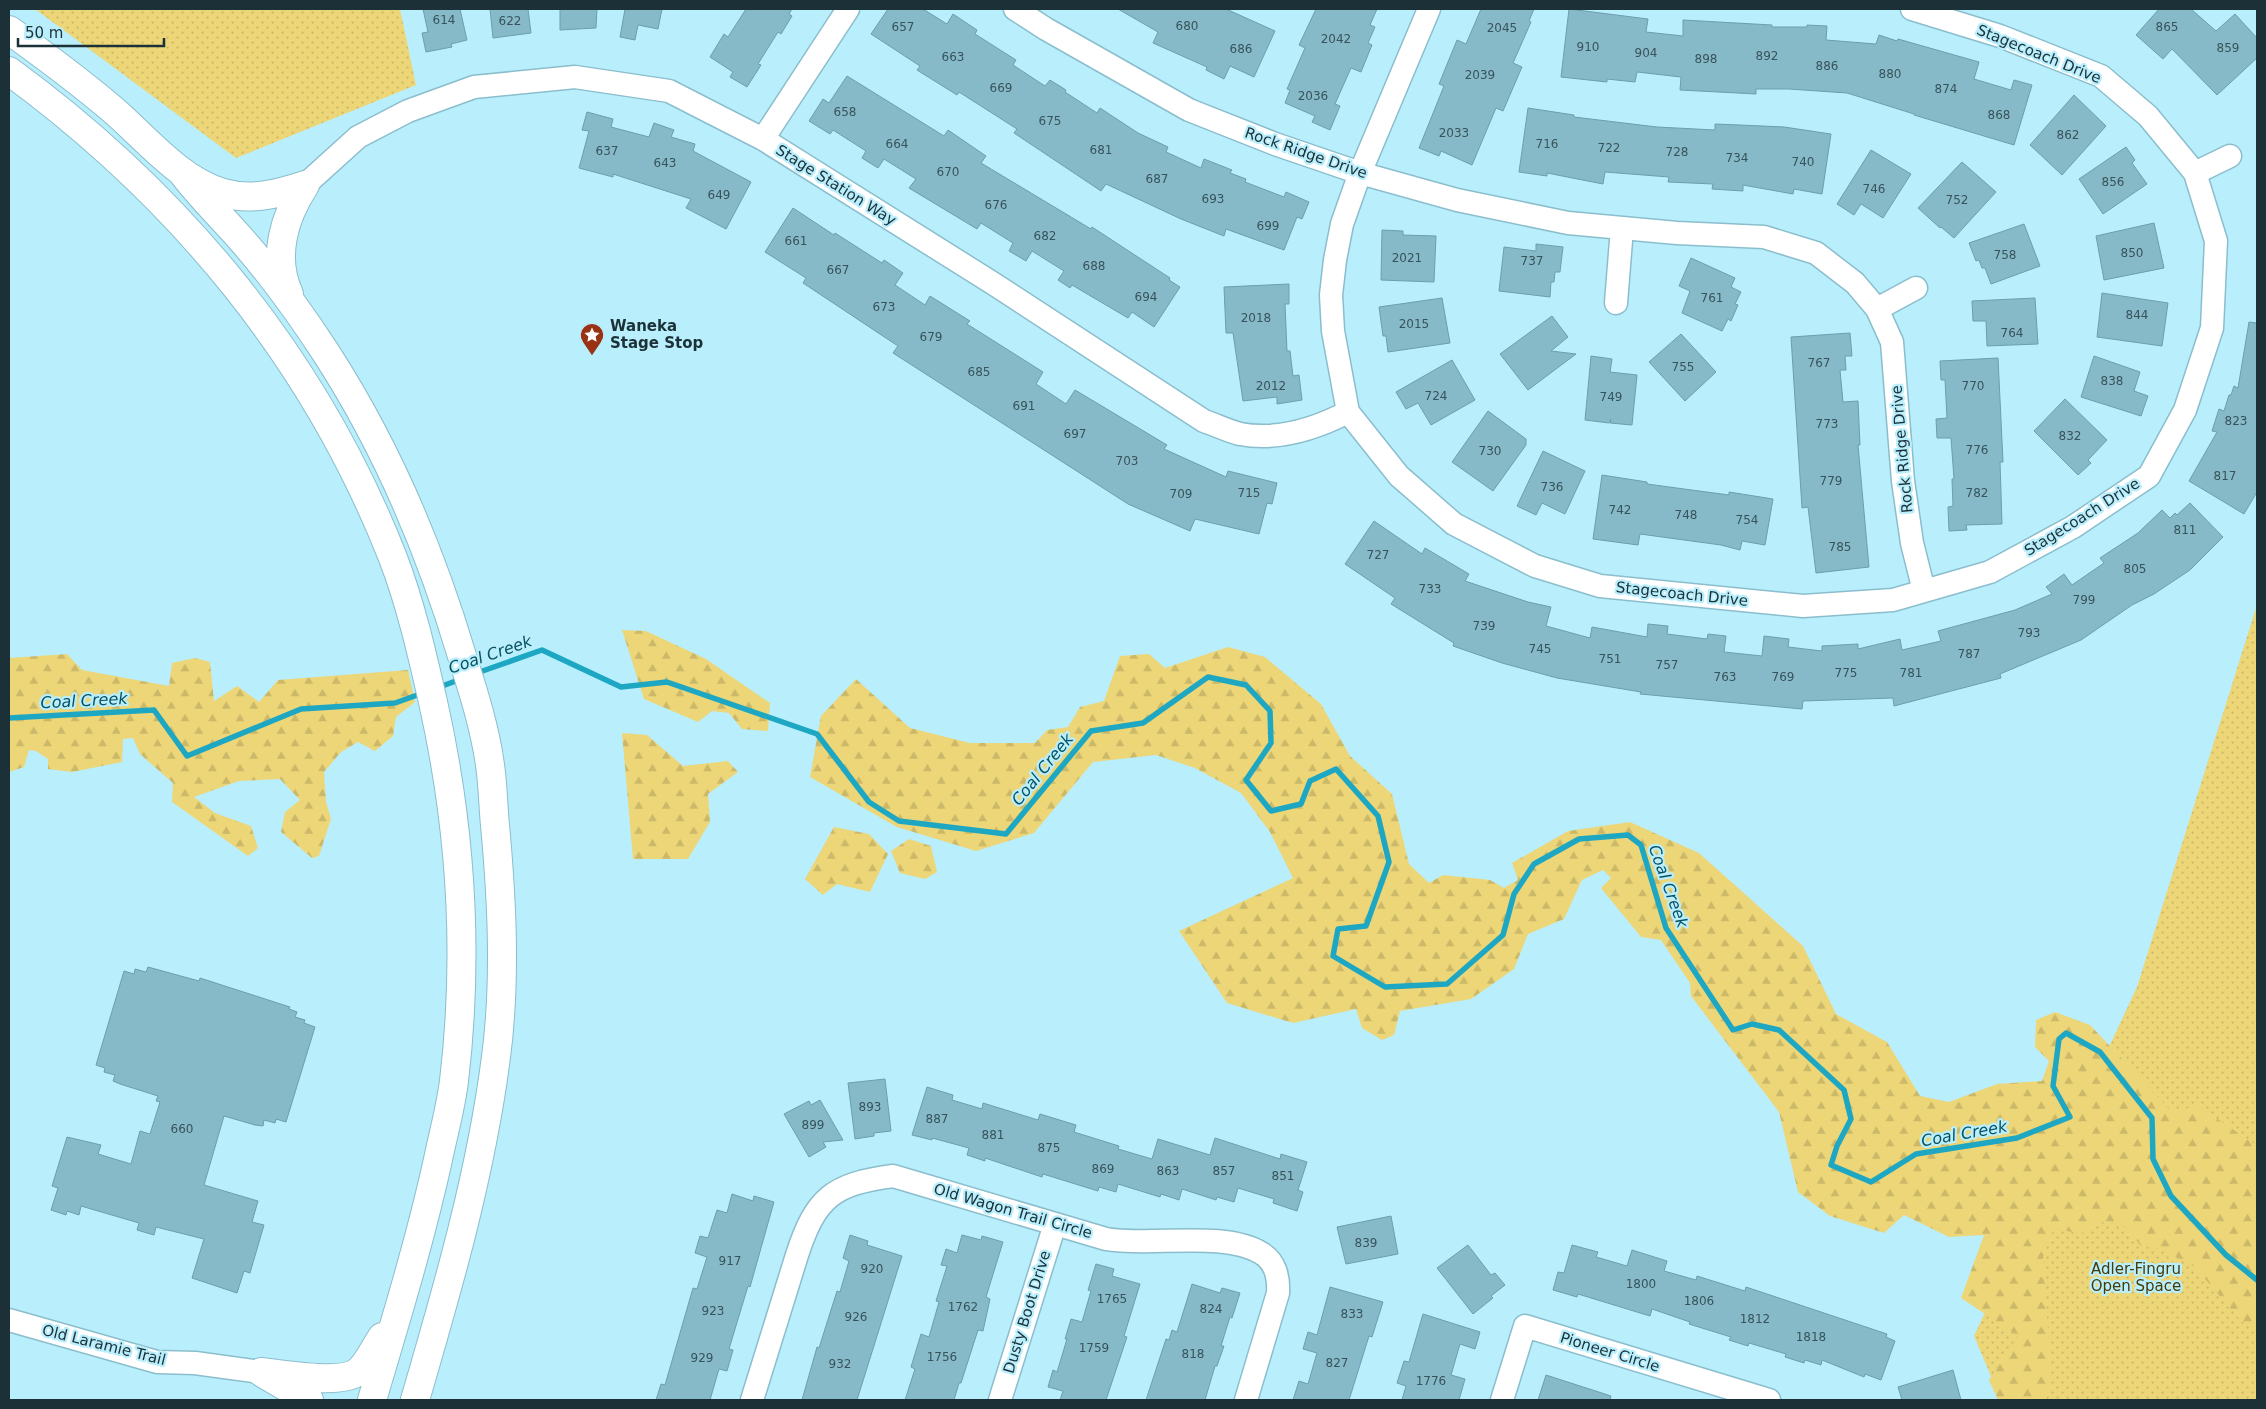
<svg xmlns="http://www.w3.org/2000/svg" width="2266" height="1409" viewBox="0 0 2266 1409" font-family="'DejaVu Sans',sans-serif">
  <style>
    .green { fill: url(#green-dots) }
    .forest { fill: url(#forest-firs) }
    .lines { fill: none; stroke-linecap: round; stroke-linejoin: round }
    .stream { stroke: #1ea7c3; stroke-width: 5.5 }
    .building { fill: #87bac8; stroke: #6c9fad }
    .minor-casing { stroke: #8bbecc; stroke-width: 25 }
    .major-casing { stroke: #8bbecc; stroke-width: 30 }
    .minor { stroke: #fff; stroke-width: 22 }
    .major { stroke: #fff; stroke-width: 28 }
    .labels { text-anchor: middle; stroke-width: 4.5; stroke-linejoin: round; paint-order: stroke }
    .number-label { font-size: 12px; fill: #37535b }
    .street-label { font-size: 15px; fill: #1c3137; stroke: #b9eefd }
    .poi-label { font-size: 15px; font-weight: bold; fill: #1c3137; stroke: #b9eefd; text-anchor: start }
    .park-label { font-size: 15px; fill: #463a05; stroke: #b9eefd }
    .water-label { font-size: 16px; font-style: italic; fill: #075160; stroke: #b9eefd }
  </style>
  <defs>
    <pattern id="green-dots" width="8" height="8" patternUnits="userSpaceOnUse" patternTransform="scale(1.25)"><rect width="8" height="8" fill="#edd677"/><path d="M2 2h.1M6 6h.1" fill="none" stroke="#cbb868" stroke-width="1.8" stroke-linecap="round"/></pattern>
    <pattern id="forest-firs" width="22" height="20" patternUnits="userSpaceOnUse" patternTransform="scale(1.25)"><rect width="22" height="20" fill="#edd677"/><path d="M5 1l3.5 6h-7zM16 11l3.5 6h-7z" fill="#cbb868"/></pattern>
  </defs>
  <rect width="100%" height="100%" fill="#b9eefd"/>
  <path class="green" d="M35 9H400L416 85 236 158Z
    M2257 605V1400H2001L1974 1336 2137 987Z"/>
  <path class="forest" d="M622 630 646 631 706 659 770 703 768 731 742 729 729 713 712 711 698 722 644 699Z
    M1228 647 1265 657 1321 704 1350 756 1392 794 1409 864 1429 883 1443 875 1490 880 1504 888 1518 880 1512 863 1568 831 1630 822 1699 853 1803 946 1836 1014 1887 1042 1920 1096 1949 1102 1997 1084 2042 1081 2049 1061 2035 1047 2036 1020 2055 1012 2090 1025 2171 1111 2199 1106 2257 1146V1324L2242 1322 2195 1267 2161 1249 2141 1246 2126 1228 2105 1221 2080 1234 2054 1228 2043 1257 2052 1390 2045 1400H1998L1989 1380 2018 1336 1961 1298 1984 1235 1949 1237 1904 1215 1884 1233 1830 1216 1798 1192 1779 1112 1691 996 1690 983 1661 940 1641 937 1601 888 1611 878 1603 870 1582 880 1564 919 1528 934 1514 969 1471 999 1400 1011 1394 1035 1382 1040 1362 1028 1356 1009 1293 1023 1227 1003 1179 931 1293 878 1270 832 1241 793 1195 768 1156 755 1093 762 1034 833 976 851 897 827 810 777 821 716 856 679 910 728 970 743H1035L1047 730 1068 727 1080 707 1104 701 1120 656 1149 654 1165 668Z
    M67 654 82 670 169 686 172 663 195 658 210 662 214 701 237 686 259 702 278 680 408 670 415 702 396 717 393 736 375 751 358 742 341 752 324 772 326 802 331 819 319 856 312 858 281 832 285 812 300 800 280 779 239 781 194 797 215 813 251 826 258 848 248 856 172 802 173 783 140 754 133 738 123 739 122 762 72 772 48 769V759L36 751 29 750 24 767 9 772V658Z
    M622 733 647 735 683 766 728 761 738 772 708 794 710 822 688 859H633Z
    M834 827 869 834 888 854 870 892 837 884 823 895 805 879Z
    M909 839 931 846 937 872 925 879 900 873 891 851Z"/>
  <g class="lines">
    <path class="stream" d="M474 674 542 650 621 687 667 682 817 734 869 802 899 821 1006 834 1091 731 1143 723 1208 677 1246 685 1270 711 1271 743 1246 780 1271 811 1301 804 1310 781 1336 769 1378 816 1389 862 1366 926 1338 929 1333 956 1385 987 1447 984 1503 935 1514 894 1534 864 1579 839 1628 835 1641 845 1666 928 1733 1030 1752 1024 1779 1030 1844 1090 1851 1119 1837 1146 1831 1165 1871 1182 1916 1154 2017 1138 2070 1117 2053 1086 2059 1039 2066 1033 2100 1052 2152 1118 2153 1159 2171 1196 2226 1255 2257 1280
      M437 688 461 679
      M9 718 154 710 187 756 301 709 395 703 423 693"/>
  </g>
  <path class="building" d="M423 9H460L467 40 451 44 452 47 426 52 422 33 428 32Z
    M490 9H528L531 33 493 38Z
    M560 9H597L596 28 560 30Z
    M625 9H662L658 29 638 25 635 40 620 37Z
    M746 9H792L789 14 792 16 781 34 778 32 758 64 761 65 747 87 730 77 733 72 710 57 724 34 728 37Z
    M888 9H923L947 24 953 14 977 30 975 34 1016 60 1013 65 1045 86 1050 80 1066 90 1065 92 1097 113 1100 108 1138 133 1168 147 1166 152 1201 168 1204 159 1232 170 1230 173 1246 179 1245 182 1284 197 1286 192 1309 202 1302 219 1297 217 1284 250 1226 229 1224 236 1181 219 1106 184 1101 191 1014 133 1017 129 959 92 957 95 917 70 920 66 871 34Z
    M1118 9H1226L1275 31 1254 77 1230 66 1224 79 1206 70 1207 67 1153 43 1158 32Z
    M1316 9H1377L1370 25 1375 27 1368 43 1372 45 1361 72 1351 68 1335 104 1340 106 1330 130 1312 122 1315 116 1285 103 1290 90 1287 89 1305 48 1299 45Z
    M1481 9H1534L1529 21 1531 22 1513 63 1522 67 1503 111 1496 108 1472 165 1441 151 1439 156 1419 148 1444 86 1439 84 1457 40 1466 44Z
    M1569 9 1648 19 1646 32 1683 36V20L1772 25V27H1807V25L1827 26 1826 40 1876 44 1879 35 1897 41 1898 39 1979 62 1974 79 2011 90 2014 80 2032 85 2014 145 1914 115V114L1847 93 1789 89H1756V94L1680 90 1681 77 1637 72 1635 82 1607 79V82L1561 77Z
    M2159 9H2191L2216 31 2235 14 2257 38V58L2217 95 2172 49 2163 59 2136 35Z
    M847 76 944 136 948 130 986 156 981 163 1091 229 1092 227 1170 278 1169 280 1180 287 1154 327 1132 312 1128 318 1072 285 1070 288 1058 280 1064 271 1032 251 1026 261 1009 251 1013 243 981 223 977 229 909 188 916 179 884 159 878 168 862 158 866 151 833 130 830 134 809 121 823 99 829 103Z
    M2074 95 2106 126 2062 175 2030 145Z
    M1528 108 1574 115V117L1657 127 1715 130V124L1740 125 1784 127 1831 134 1822 194 1794 189 1793 194 1743 185V191L1712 189 1713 184 1668 182 1669 177 1605 172 1603 184 1547 173V176L1519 172Z
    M587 112 613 119 611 127 649 137 654 123 674 130 671 137 695 144 693 151 751 182 726 229 686 208 691 199 613 174V177L579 168 589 131 582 130Z
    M2126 147 2135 160 2132 163 2147 184 2103 214 2079 179Z
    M1871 150 1911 174 1883 218 1861 204 1854 215 1837 204Z
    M1962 162 1996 192 1954 238 1941 227 1940 228 1918 208Z
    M793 208 834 235 835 233 882 263 884 260 903 273 895 285 925 305 930 296 970 321 967 324 1043 372 1036 384 1066 404 1075 390 1167 445 1164 449 1226 477 1228 471 1277 483 1272 504 1267 503 1259 534 1195 519 1190 531 1128 504 893 353 898 346 803 283 806 278 765 252Z
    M2154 223 2164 268 2104 280 2096 236Z
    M2024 224 2040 266 1991 284 1985 268H1982L1979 260 1976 261 1969 243Z
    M1382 230 1403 231V235L1436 236 1434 282 1381 280Z
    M1536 244 1563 247 1560 272H1555L1554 282H1551L1550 297 1499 291 1504 247 1536 251Z
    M1691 258 1735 278 1731 287 1741 292 1735 304 1738 305 1731 321 1728 319 1722 331 1682 313 1690 291 1679 286Z
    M1289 284V304H1285L1287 351H1290L1293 376 1299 375 1302 400 1277 404V397L1243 401 1233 333H1226L1224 287Z
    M2102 293 2168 303 2162 346 2097 337Z
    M1442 298 1450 343 1388 352 1386 336H1383L1379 307Z
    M2035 298 2038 344 1987 346 1986 321H1973L1972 301Z
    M1552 316 1568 337 1551 351 1576 354 1528 390 1500 354Z
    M2249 322 2257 323V492L2244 514 2189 481 2217 432 2212 431 2219 409 2224 411 2229 395H2231L2234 386 2238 388Z
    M1850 333 1852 356H1845L1846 370H1840L1843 402 1858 401 1860 445H1858L1869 567 1816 573 1808 507 1802 508 1791 337Z
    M1681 334 1716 372 1685 401 1649 362Z
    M1591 356 1612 359 1610 372 1637 375 1632 425 1610 423 1611 419 1609 423 1585 420Z
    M2094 356 2140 372 2134 391 2148 396 2141 416 2081 397Z
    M1998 358 2003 462H2000L2002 524 1966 525 1967 530 1949 531 1948 507 1953 506 1952 479H1954L1951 438H1937L1936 419 1947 418 1945 380H1941L1940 361Z
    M1452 360 1475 400 1431 425 1418 403 1406 409 1396 392Z
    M2065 399 2107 440 2088 460 2091 463 2078 475 2034 431Z
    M1488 411 1526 439V445L1493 491 1452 462Z
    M1543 451 1585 471 1565 514 1542 503 1536 515 1517 506Z
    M1602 475 1647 482V484L1729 495V492L1773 499 1765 545 1742 541 1740 550 1721 545 1640 534 1638 545 1593 539Z
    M2190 503 2223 537 2190 570 2154 594 2132 605 2081 640 2000 674 2001 678 1894 706 1893 698 1803 701 1802 709 1640 694 1641 692 1557 678 1502 663 1453 646 1454 643 1391 604 1395 598 1345 564 1374 521 1422 554 1425 548 1469 574 1465 581 1528 602 1551 607 1546 626 1590 638 1592 627 1647 637 1648 624 1668 626 1667 634 1707 639 1708 634 1726 636 1724 652 1762 656 1764 636 1789 639 1788 647 1822 651V646L1858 644V649L1900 639 1902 650 1941 641 1938 631 2015 610 2052 594 2046 587 2064 574 2072 585 2104 563 2100 558 2138 533 2162 510 2170 518 2175 513 2177 515Z
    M148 967 199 981 200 978 290 1007 289 1009 297 1012 295 1017 305 1020 304 1023 315 1027 286 1122 276 1119 275 1123 264 1120 263 1126 255 1125 224 1116 204 1185 258 1201 252 1222 264 1225 250 1273 244 1271 237 1293 192 1278 204 1239 156 1227 154 1235 137 1230 139 1223 81 1206 79 1215 67 1211 66 1215 51 1210 58 1188 52 1186 67 1137 101 1145 98 1154 131 1164 140 1131 150 1134 160 1102 156 1101 158 1096 120 1084 113 1081 115 1075 104 1072 105 1068 96 1065 124 971 134 974 135 969 146 972Z
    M885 1079 891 1131 874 1133V1136L855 1139 848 1083Z
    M927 1087 953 1095 952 1100 982 1109 983 1103 1038 1120 1040 1114 1076 1125 1074 1132 1119 1146 1118 1149 1152 1159 1158 1139 1210 1155 1215 1138 1280 1159 1281 1154 1307 1162 1298 1190 1303 1192 1297 1211 1273 1203 1274 1199 1238 1188 1234 1202 1217 1197 1216 1200 1182 1189 1179 1200 1161 1194 1160 1197 1118 1184 1116 1192 1099 1187 1098 1191 1043 1174 1042 1177 985 1158V1161L967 1155 969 1148 932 1138V1140L912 1135Z
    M820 1100 843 1140 823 1142 826 1147 809 1157 784 1114 809 1101 811 1105Z
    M732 1194 753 1201 754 1196 774 1202 750 1287 748 1286 729 1349 733 1350 727 1371 719 1369 710 1400H656L661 1384 665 1385 693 1288 697 1289 707 1257 695 1253 700 1236 708 1238 717 1210 727 1213Z
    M1391 1216 1398 1254 1346 1264 1337 1227Z
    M850 1235 868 1241 867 1245 902 1256 857 1400H802L817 1347 819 1348 837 1291 840 1292 849 1261 843 1258Z
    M962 1235 981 1240 982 1236 1003 1242 986 1297 990 1299 983 1331 978 1330 961 1383H959L954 1400H905L915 1369 911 1367 921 1334 929 1337 939 1302 936 1301 947 1266 941 1265 946 1249 957 1253Z
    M1468 1245 1491 1275 1495 1273 1505 1285 1491 1296 1493 1298 1473 1314 1437 1268Z
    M1572 1245 1598 1252 1596 1257 1627 1266 1632 1250 1667 1261 1664 1271 1696 1280 1697 1276 1745 1291 1746 1287 1887 1334 1886 1337 1895 1341 1881 1380 1865 1374 1864 1377 1822 1360 1821 1365 1805 1360 1804 1363 1785 1357 1786 1354 1749 1343 1748 1346 1729 1340 1731 1337 1689 1324 1690 1322 1652 1309 1650 1316 1578 1294 1577 1297 1553 1290 1558 1272 1564 1273Z
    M1096 1264 1114 1269 1112 1276 1140 1284 1124 1336 1127 1337 1106 1400H1060L1063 1391 1048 1387 1053 1370 1057 1372 1067 1339H1065L1071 1319 1082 1322 1091 1291 1088 1290Z
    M1192 1284 1220 1293 1222 1288 1240 1293 1232 1318 1230 1317 1221 1346H1224L1217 1366H1215L1205 1400H1146L1166 1339 1169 1340 1172 1330 1177 1332Z
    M1330 1287 1383 1302 1372 1337 1369 1336 1349 1400H1293L1299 1381 1308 1384 1317 1353 1303 1349 1308 1332 1317 1335Z
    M1423 1314 1480 1332 1475 1349 1460 1344 1451 1375 1465 1379 1459 1400H1402L1406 1386 1397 1383 1404 1361 1409 1362Z
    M1953 1370 1961 1400H1902L1898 1387Z
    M1546 1375 1611 1396 1610 1400H1538Z"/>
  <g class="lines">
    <g class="minor-casing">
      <path id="minor" d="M1015 9 1046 29 1189 110 1275 144 1360 173 1457 200 1568 223 1677 233 1764 237 1816 253 1855 283 1877 309 1892 342 1903 481 1912 543 1924 591
        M1429 9 1360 173 1342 224 1335 260 1331 295 1333 331 1348 412 1399 476 1454 524 1535 566 1600 586 1803 606 1893 600 1990 572 2073 527 2149 476 2185 410 2212 328 2216 241 2195 173 2148 116 2101 76 2000 36 1912 9
        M763 139 848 9
        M2195 173 2230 156
        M305 185 358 137 408 111 474 87 575 77 669 91 763 139 994 284 1204 421C1216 425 1228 431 1240 434 1277 441 1315 429 1348 412
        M1616 303 1622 228
        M1877 309 1916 288
        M9 1320 157 1362 195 1363 261 1372
        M752 1400 797 1255C816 1197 833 1184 893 1176L1106 1239C1149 1247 1224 1230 1261 1253 1275 1261 1279 1277 1278 1293L1246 1400
        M1000 1400 1055 1224
        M1502 1400 1525 1326 1769 1400"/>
    </g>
    <g class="major-casing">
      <path id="major" d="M9 30C44 55 79 81 112 109 146 138 179 180 223 193 251 201 278 194 305 185
        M9 71C181 197 315 359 393 558 411 605 422 654 433 702 461 827 469 955 454 1081 451 1106 444 1131 439 1155 421 1238 396 1319 372 1400
        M181 171C201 198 226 221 247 246 276 280 302 316 326 353 387 447 430 549 462 656 473 691 485 728 490 765 493 785 493 805 495 825 502 901 506 981 496 1057 481 1174 448 1287 415 1400
        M289 294C272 257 284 217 305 185
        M261 1372C283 1374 344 1386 360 1370 369 1361 375 1347 382 1337
        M264 1374 309 1400"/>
    </g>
    <use href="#minor" class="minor"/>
    <use href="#major" class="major"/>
  </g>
  <defs>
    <g id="sight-pin" transform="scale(1.25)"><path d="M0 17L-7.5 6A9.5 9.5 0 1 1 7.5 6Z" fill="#993212" stroke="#b9eefd"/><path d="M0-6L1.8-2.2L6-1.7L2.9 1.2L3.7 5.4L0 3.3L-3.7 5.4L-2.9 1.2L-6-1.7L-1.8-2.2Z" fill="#fff"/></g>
  </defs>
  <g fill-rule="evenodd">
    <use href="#sight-pin" x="592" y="335"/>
  </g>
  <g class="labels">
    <g class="number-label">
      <text x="444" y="24">614</text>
      <text x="510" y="25">622</text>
      <text x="1187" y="30">680</text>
      <text x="903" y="31">657</text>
      <text x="2167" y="31">865</text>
      <text x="1502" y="32">2045</text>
      <text x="1336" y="43">2042</text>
      <text x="1588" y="51">910</text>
      <text x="2228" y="52">859</text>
      <text x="1241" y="53">686</text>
      <text x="1646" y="57">904</text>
      <text x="1767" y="60">892</text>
      <text x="953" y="61">663</text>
      <text x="1706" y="63">898</text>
      <text x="1827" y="70">886</text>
      <text x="1890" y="78">880</text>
      <text x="1480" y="79">2039</text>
      <text x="1001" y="92">669</text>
      <text x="1946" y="93">874</text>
      <text x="1313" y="100">2036</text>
      <text x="845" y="116">658</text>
      <text x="1999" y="119">868</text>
      <text x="1050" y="125">675</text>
      <text x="1454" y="137">2033</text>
      <text x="2068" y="139">862</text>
      <text x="897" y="148">664</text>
      <text x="1547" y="148">716</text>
      <text x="1609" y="152">722</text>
      <text x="1101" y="154">681</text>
      <text x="607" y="155">637</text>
      <text x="1677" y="156">728</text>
      <text x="1737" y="162">734</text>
      <text x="1803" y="166">740</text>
      <text x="665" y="167">643</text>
      <text x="948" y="176">670</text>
      <text x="1157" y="183">687</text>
      <text x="2113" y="186">856</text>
      <text x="1874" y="193">746</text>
      <text x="719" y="199">649</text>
      <text x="1213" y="203">693</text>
      <text x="1957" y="204">752</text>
      <text x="996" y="209">676</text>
      <text x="1268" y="230">699</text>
      <text x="1045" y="240">682</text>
      <text x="796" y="245">661</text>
      <text x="2132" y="257">850</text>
      <text x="2005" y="259">758</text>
      <text x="1407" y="262">2021</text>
      <text x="1532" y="265">737</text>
      <text x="1094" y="270">688</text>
      <text x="838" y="274">667</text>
      <text x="1146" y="301">694</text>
      <text x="1712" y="302">761</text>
      <text x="884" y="311">673</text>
      <text x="2137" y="319">844</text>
      <text x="1256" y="322">2018</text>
      <text x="1414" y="328">2015</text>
      <text x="2012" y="337">764</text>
      <text x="931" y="341">679</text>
      <text x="1819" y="367">767</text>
      <text x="1683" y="371">755</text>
      <text x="979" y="376">685</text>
      <text x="2112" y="385">838</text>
      <text x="1271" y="390">2012</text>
      <text x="1973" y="390">770</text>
      <text x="1436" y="400">724</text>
      <text x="1611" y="401">749</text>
      <text x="1024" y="410">691</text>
      <text x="2236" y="425">823</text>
      <text x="1827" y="428">773</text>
      <text x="1075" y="438">697</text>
      <text x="2070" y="440">832</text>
      <text x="1977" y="454">776</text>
      <text x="1490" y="455">730</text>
      <text x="1127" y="465">703</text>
      <text x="2225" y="480">817</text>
      <text x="1831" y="485">779</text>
      <text x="1552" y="491">736</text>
      <text x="1249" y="497">715</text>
      <text x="1977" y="497">782</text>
      <text x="1181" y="498">709</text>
      <text x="1620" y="514">742</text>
      <text x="1686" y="519">748</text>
      <text x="1747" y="524">754</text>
      <text x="2185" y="534">811</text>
      <text x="1840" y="551">785</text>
      <text x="1378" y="559">727</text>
      <text x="2135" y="573">805</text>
      <text x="1430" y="593">733</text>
      <text x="2084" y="604">799</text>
      <text x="1484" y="630">739</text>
      <text x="2029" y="637">793</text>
      <text x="1540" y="653">745</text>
      <text x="1969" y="658">787</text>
      <text x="1610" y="663">751</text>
      <text x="1667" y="669">757</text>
      <text x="1846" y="677">775</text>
      <text x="1911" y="677">781</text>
      <text x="1725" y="681">763</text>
      <text x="1783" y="681">769</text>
      <text x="870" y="1111">893</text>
      <text x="937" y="1123">887</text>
      <text x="813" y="1129">899</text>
      <text x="182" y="1133">660</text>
      <text x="993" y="1139">881</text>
      <text x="1049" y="1152">875</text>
      <text x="1103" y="1173">869</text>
      <text x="1168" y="1175">863</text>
      <text x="1224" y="1175">857</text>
      <text x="1283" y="1180">851</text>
      <text x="1366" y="1247">839</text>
      <text x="730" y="1265">917</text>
      <text x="872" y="1273">920</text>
      <text x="1641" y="1288">1800</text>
      <text x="1112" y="1303">1765</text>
      <text x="1699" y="1305">1806</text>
      <text x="963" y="1311">1762</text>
      <text x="1211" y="1313">824</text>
      <text x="713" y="1315">923</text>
      <text x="1352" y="1318">833</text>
      <text x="856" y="1321">926</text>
      <text x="1755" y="1323">1812</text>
      <text x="1811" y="1341">1818</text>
      <text x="1094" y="1352">1759</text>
      <text x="1193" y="1358">818</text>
      <text x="942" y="1361">1756</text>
      <text x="702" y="1362">929</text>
      <text x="1337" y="1367">827</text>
      <text x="840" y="1368">932</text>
      <text x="1431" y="1385">1776</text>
    </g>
    <g class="street-label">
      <text transform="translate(2039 54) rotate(22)" y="5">Stagecoach Drive</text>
      <text transform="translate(1306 153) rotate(19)" y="5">Rock Ridge Drive</text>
      <text transform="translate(836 185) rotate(32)" y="5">Stage Station Way</text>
      <text transform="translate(1902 449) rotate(-95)" y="5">Rock Ridge Drive</text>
      <text transform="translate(2082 517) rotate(-32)" y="5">Stagecoach Drive</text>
      <text transform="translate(1682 594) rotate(6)" y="5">Stagecoach Drive</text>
      <text transform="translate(1013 1211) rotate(16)" y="5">Old Wagon Trail Circle</text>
      <text transform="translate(1027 1312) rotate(-73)" y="5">Dusty Boot Drive</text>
      <text transform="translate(104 1345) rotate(14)" y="5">Old Laramie Trail</text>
      <text transform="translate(1610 1352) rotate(17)" y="5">Pioneer Circle</text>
    </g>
    <g class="poi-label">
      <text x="610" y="331">Waneka<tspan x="610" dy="17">Stage Stop</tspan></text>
    </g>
    <g class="park-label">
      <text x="2136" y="1274">Adler-Fingru<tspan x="2136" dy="17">Open Space</tspan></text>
    </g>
    <g class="water-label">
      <text transform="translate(490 654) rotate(-19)" y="6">Coal Creek</text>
      <text transform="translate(84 700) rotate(-3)" y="6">Coal Creek</text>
      <text transform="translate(1042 769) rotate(-51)" y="6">Coal Creek</text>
      <text transform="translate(1669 886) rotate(70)" y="6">Coal Creek</text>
      <text transform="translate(1964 1133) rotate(-10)" y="6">Coal Creek</text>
    </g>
  </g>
  <rect width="2266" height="1409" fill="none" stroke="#1c3137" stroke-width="20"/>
  <path d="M18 38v8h146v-8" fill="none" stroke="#1c3137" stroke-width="2.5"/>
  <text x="25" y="38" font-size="15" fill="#1c3137" stroke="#b9eefd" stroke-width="4" paint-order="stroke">50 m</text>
</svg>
